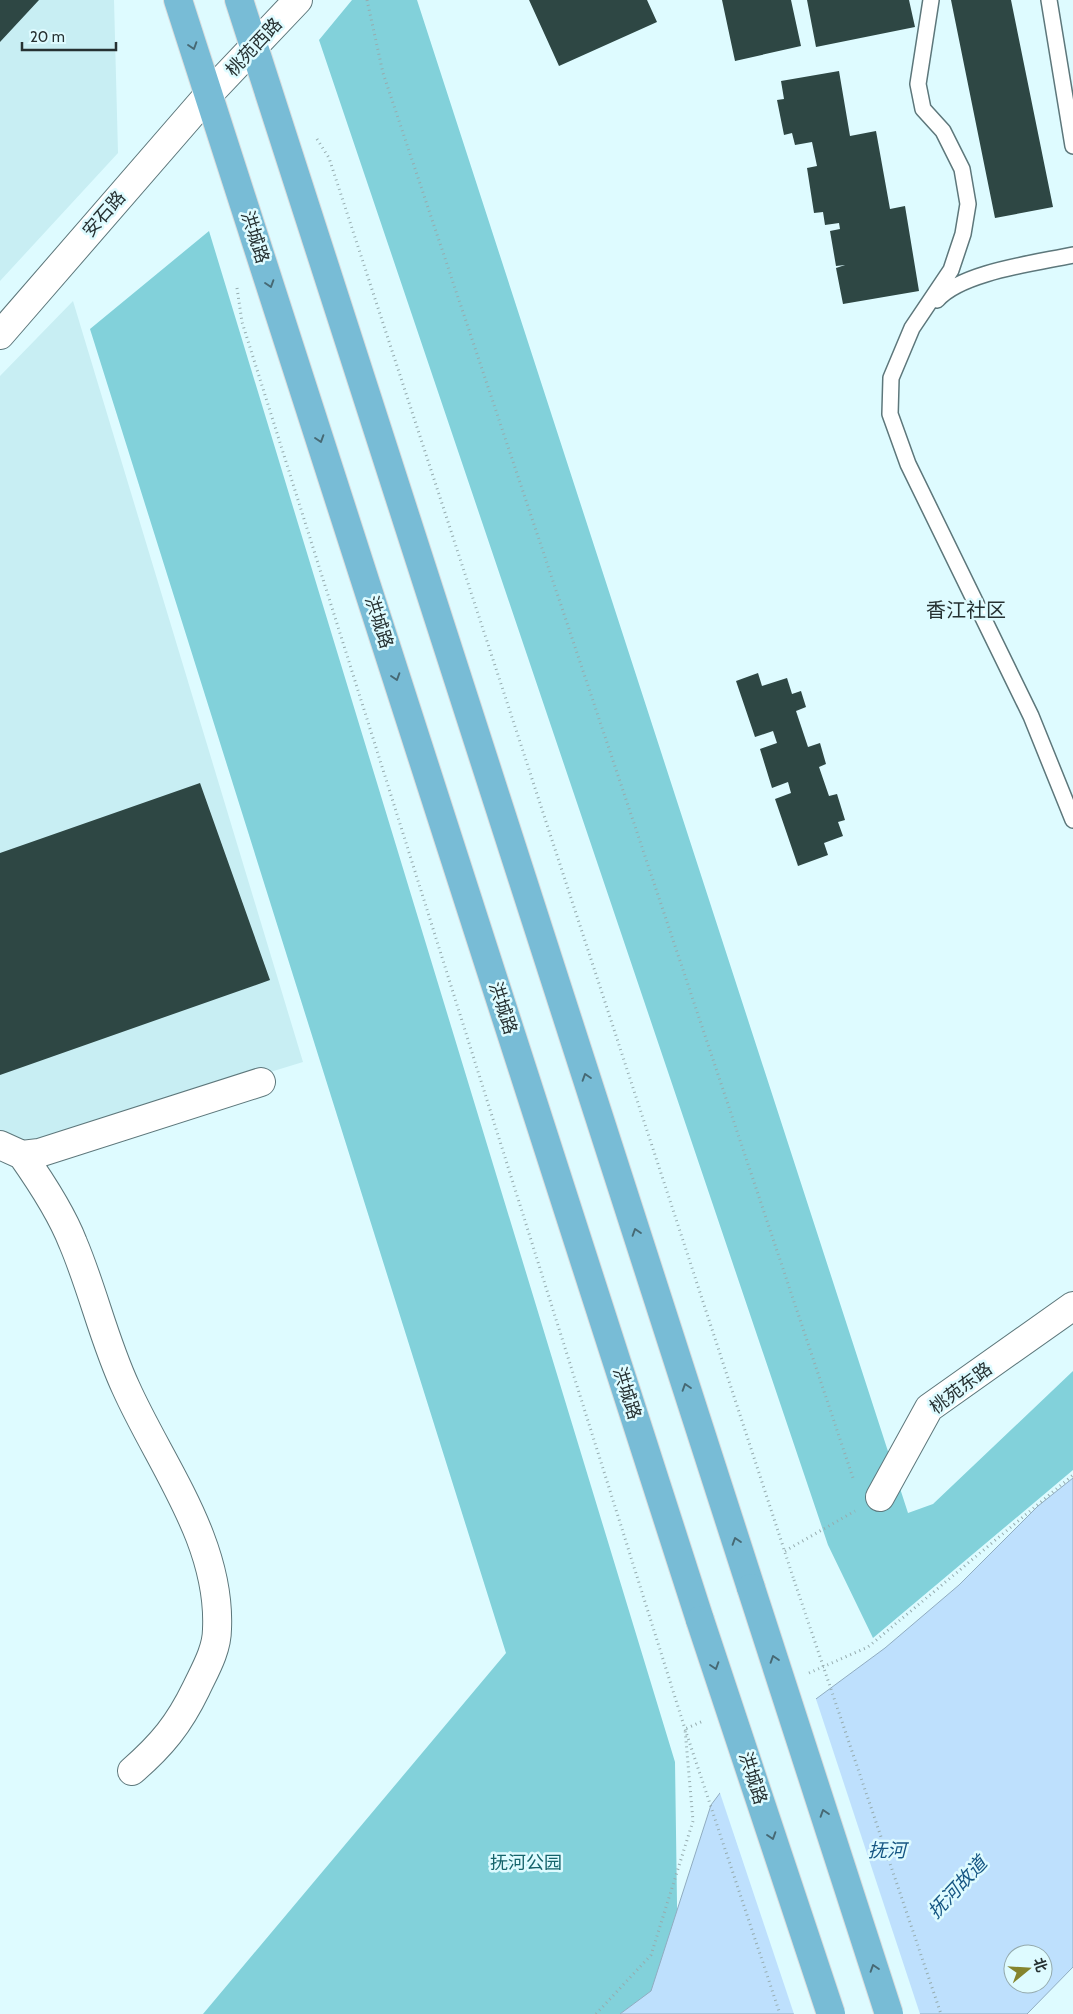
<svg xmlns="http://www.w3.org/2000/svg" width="1073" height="2014" viewBox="0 0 1073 2014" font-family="Cabin,'Noto Sans SC',sans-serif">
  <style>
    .built { fill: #c8eef3 }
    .green { fill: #82d1da }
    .water { fill: #bee0fd; stroke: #90acc0; fill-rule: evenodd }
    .pier { fill: #defbff }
    .building { fill: #2e4744 }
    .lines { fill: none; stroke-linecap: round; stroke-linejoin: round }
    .service-casing { stroke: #5d777b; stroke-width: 18 }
    .minor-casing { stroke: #5d777b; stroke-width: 30 }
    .tertiary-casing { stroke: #5d777b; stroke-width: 30 }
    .trunk-casing { stroke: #dcdede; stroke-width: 30 }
    .path { stroke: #96acaf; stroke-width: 3; stroke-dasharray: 1 4; stroke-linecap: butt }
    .service { stroke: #fff; stroke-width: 15 }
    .minor { stroke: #fff; stroke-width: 28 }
    .tertiary { stroke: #fff; stroke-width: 28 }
    .trunk { stroke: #78bcd6; stroke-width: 28 }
    .trunk-bridge-casing { stroke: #dcdede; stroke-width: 30; stroke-linecap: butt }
    .path-bridge { stroke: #96acaf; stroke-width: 3; stroke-dasharray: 1 4; stroke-linecap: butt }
    .trunk-bridge { stroke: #78bcd6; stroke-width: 28 }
    .oneway { stroke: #476974 }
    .labels { text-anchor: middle; stroke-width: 5; stroke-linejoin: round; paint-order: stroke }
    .street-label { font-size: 18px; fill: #263132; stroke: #defbff }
    .park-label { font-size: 18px; fill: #14636b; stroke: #defbff }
    .water-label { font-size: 19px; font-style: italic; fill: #155683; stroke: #defbff }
    .quarter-label { font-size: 20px; fill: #263132; stroke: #defbff }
  </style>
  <rect width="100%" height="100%" fill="#defbff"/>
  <path class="built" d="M0 0H114L118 153 0 281Z
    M73 301 303 1062 0 1154V376Z"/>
  <path class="green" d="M352 0H417L908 1513 933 1504 1073 1371V1470L873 1638 828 1545 319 40Z
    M209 231 675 1762 678 1973 620 2014H203L506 1653 90 329Z"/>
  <path class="water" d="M1073 1478V1967L1027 2014H620L651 1991 711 1805 759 1741 885 1648 959 1585 1038 1506ZM1013 1954H1043V1984H1013Z"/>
  <path class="pier" d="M815 1696 920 2014H794L719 1790 757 1739Z"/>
  <path class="building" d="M0 0H39L0 42Z
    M529 0H647L657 22 559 66Z
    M722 0H791L801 46 735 61Z
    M807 0H909L915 27 816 47Z
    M951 0H1011L1053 207 995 218Z
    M839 71 850 136 876 131 890 209 905 206 919 291 843 304 836 268 845 265 836 266 830 231 840 229 839 223 825 225 823 212 814 213 807 168 817 166 812 142 795 145 792 133 784 135 777 100 784 99 781 81Z
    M758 673 762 686 787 678 792 694 801 691 806 707 796 711 808 747 820 743 826 764 819 767 829 796 837 794 845 820 838 822 843 836 824 843 828 855 798 866 775 799 791 793 788 782 772 788 760 749 777 743 773 731 755 737 736 681Z
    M200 783 270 980 0 1075V853Z"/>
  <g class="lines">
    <g class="service-casing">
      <path id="service" d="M931 0 918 84 923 109 943 131 962 169 968 204 963 234 951 270 912 328 891 378 890 414 908 464 1031 716 1073 820
        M1049 0 1073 146
        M937 300C961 272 1036 263 1073 255"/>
    </g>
    <g class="minor-casing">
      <path id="minor" d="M0 1145 22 1155 39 1153 261 1082
        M22 1155C41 1182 61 1212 73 1243 93 1290 104 1341 126 1388 160 1464 221 1541 217 1629 217 1650 205 1670 196 1689 179 1724 162 1745 132 1771
        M880 1497 929 1408 1073 1306"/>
    </g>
    <g class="tertiary-casing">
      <path id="tertiary" d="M0 335 209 94 298 0"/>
    </g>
    <g class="trunk-casing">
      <path id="trunk" d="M178 0 700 1620
        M239 0 751 1588"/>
    </g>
    <path class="path" d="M367 0 383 73 854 1481
      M317 139 329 158 794 1580
      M237 288 242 322 685 1729 780 2014
      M785 1551 855 1511
      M809 1673 868 1647 1073 1475
      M596 2014 651 1955 693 1821 685 1729 703 1721"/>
    <use href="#service" class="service"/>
    <use href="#minor" class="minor"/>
    <use href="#tertiary" class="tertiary"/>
    <use href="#trunk" class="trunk"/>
    <g class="trunk-bridge-casing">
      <path id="trunk-bridge" d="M751 1588 889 2014
        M700 1620 831 2014"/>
    </g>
    <path class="path-bridge" d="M794 1580 941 2014"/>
    <use href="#trunk-bridge" class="trunk-bridge"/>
  </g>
  <defs><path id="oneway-chevron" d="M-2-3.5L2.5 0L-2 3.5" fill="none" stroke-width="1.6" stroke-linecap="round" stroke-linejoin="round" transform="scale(1.25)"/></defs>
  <g class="oneway">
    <use href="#oneway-chevron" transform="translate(193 46) rotate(72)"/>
    <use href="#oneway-chevron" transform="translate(270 284) rotate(72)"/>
    <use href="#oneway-chevron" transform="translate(320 439) rotate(72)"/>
    <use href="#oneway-chevron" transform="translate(396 677) rotate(72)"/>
    <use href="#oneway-chevron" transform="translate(586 1077) rotate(-108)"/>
    <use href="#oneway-chevron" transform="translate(636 1232) rotate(-108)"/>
    <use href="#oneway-chevron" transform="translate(686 1387) rotate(-108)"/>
    <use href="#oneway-chevron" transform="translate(736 1541) rotate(-108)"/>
    <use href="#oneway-chevron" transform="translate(774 1659) rotate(-108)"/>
    <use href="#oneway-chevron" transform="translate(715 1666) rotate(72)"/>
    <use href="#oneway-chevron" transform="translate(824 1813) rotate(-108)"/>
    <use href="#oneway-chevron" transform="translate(772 1836) rotate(72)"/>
    <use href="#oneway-chevron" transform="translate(874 1968) rotate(-108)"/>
  </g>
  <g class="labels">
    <g class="street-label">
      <text transform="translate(254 47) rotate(-47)" y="6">桃苑西路</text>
      <text transform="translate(104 214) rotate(-49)" y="6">安石路</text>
      <text transform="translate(255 237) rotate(72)" y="6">洪城路</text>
      <text transform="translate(379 622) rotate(72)" y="6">洪城路</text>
      <text transform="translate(503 1008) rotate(72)" y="6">洪城路</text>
      <text transform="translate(961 1388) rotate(-37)" y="6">桃苑东路</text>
      <text transform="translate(627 1393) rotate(72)" y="6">洪城路</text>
      <text transform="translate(753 1778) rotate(72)" y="6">洪城路</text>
    </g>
    <g class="park-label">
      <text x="526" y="1869">抚河公园</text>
    </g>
    <g class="water-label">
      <text x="887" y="1857">抚河</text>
      <text transform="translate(957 1887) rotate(-47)" y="7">抚河故道</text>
    </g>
    <g class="quarter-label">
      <text x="966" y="617">香江社区</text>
    </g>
  </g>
  <g transform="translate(1028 1969) rotate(72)"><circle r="24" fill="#defbff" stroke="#94aaad"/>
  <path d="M0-4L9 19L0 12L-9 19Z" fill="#85842e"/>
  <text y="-8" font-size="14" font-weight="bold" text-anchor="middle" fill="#263132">北</text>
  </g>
  <path d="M22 42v8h94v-8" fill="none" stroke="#263132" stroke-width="2.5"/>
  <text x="30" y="42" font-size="15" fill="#263132" stroke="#defbff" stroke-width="4" paint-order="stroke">20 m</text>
</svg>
